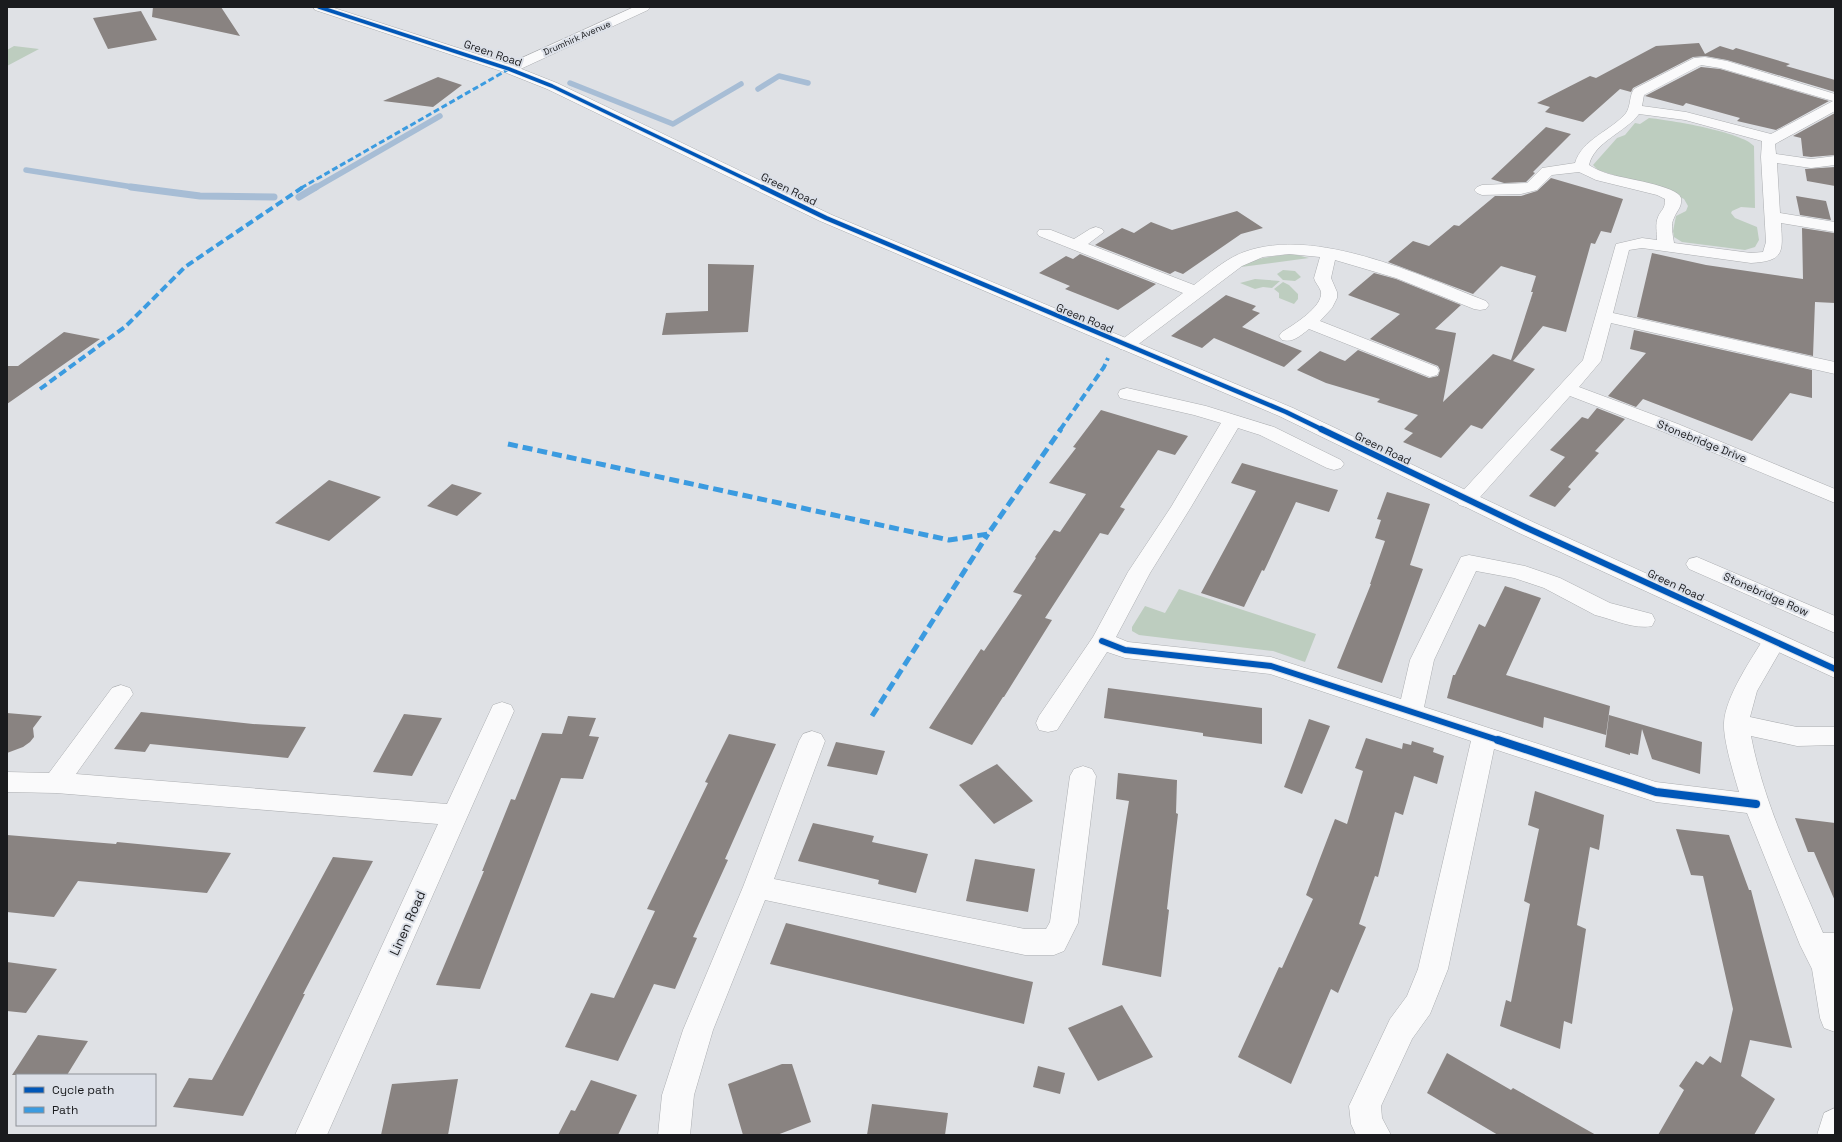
<svg xmlns="http://www.w3.org/2000/svg" width="1842" height="1142" viewBox="0 0 1842 1142" font-family="'Space Grotesk',sans-serif">
  <style>
    .green { fill: #bdcdbf }
    .lines { fill: none; stroke-linecap: round; stroke-linejoin: round }
    .stream-far1 { stroke: #a7bdd5; stroke-width: 5.5 }
    .stream { stroke: #a7bdd5; stroke-width: 7 }
    .building { fill: #898381 }
    .street-casing { stroke: #acaeb1; stroke-width: 1 }
    .secondary-casing { stroke: #acaeb1; stroke-width: 1 }
    .street { fill: #fafafb; fill-rule: evenodd }
    .secondary { fill: #fafafb; fill-rule: evenodd }
    .quiet-far2 { stroke: #3b9be0; stroke-width: 3; stroke-dasharray: 6 3; stroke-linecap: butt }
    .quiet-far1 { stroke: #3b9be0; stroke-width: 4; stroke-dasharray: 8 4; stroke-linecap: butt }
    .quiet { stroke: #3b9be0; stroke-width: 5; stroke-dasharray: 10 5; stroke-linecap: butt }
    .cycleway-far3-casing { stroke: #dce0e8; stroke-width: 5 }
    .cycleway-far2-casing { stroke: #dce0e8; stroke-width: 6 }
    .cycleway-far1-casing { stroke: #dce0e8; stroke-width: 8 }
    .cycleway-casing { stroke: #dce0e8; stroke-width: 10 }
    .cycleway-far3 { stroke: #0057b8; stroke-width: 3.5 }
    .cycleway-far2 { stroke: #0057b8; stroke-width: 4.5 }
    .cycleway-far1 { stroke: #0057b8; stroke-width: 6 }
    .cycleway { stroke: #0057b8; stroke-width: 8 }
    .labels { text-anchor: middle; stroke-width: 4; stroke-linejoin: round; paint-order: stroke }
    .far-street-label { font-size: 9px; fill: #1a1b1e; stroke: #dce0e8 }
    .street-label { font-size: 11px; fill: #1a1b1e; stroke: #dce0e8 }
    .near-street-label { font-size: 13px; fill: #1a1b1e; stroke: #dce0e8 }
  </style>
  <rect width="100%" height="100%" fill="#dfe1e5"/>
  <path class="green" d="M14 46 39 49 7 66V50Z
    M1649 118C1670 120 1742 132 1754 146L1755 208 1741 207 1732 211 1731 213 1735 218 1757 227 1759 240 1755 247 1745 250 1682 242 1674 237 1673 231 1676 216 1686 211 1688 206 1684 199 1674 194 1598 170 1593 165 1617 138 1625 135 1635 123 1640 124Z
    M1293 254 1309 258 1241 267C1255 257 1276 256 1293 254Z
    M1283 270 1295 271 1301 277 1295 281 1283 280 1277 274Z
    M1255 279 1280 281 1272 288 1263 287 1255 289 1240 283Z
    M1283 282 1289 285 1298 294V299L1294 304 1279 298V293L1274 289Z
    M1179 589 1316 634 1305 662 1273 651 1139 635 1132 631V627L1145 606 1165 613Z"/>
  <g class="lines">
    <path class="stream-far1" d="M570 83 673 124 741 84
      M758 89 779 76 808 83
      M26 170 139 188
      M315 188 440 116"/>
    <path class="stream" d="M131 187 200 196 274 197
      M299 197 316 187"/>
  </g>
  <path class="building" d="M153 7H221L240 36 152 17Z
    M141 11 157 40 108 49 93 18Z
    M1699 43 1705 54 1720 46 1733 50 1736 48 1790 64 1786 66 1835 80V92L1727 60 1705 56 1693 57 1633 88 1631 92 1620 89 1583 122 1545 112 1550 107 1537 103 1590 76 1596 78 1656 46Z
    M1701 67 1720 69 1829 101 1776 130 1737 121 1740 118 1686 103 1683 106 1645 96Z
    M438 77 462 85 433 107 383 101Z
    M1835 113V155L1811 157 1803 156 1801 138 1793 136Z
    M1546 127 1571 134 1533 172 1535 173 1526 182 1504 183 1491 179Z
    M1835 167V186L1807 181 1805 169Z
    M1551 178 1623 199 1611 233 1601 231 1595 244 1591 243 1566 332 1543 326 1513 361 1535 369 1482 429 1471 425 1441 458 1403 442 1413 433 1404 429 1418 415 1377 402 1380 399 1326 383 1297 370 1320 351 1345 361 1358 350 1429 378 1438 376 1440 370 1438 366 1370 339 1400 314 1348 295 1374 273 1396 279 1461 305 1435 329 1456 333 1443 402 1493 354 1511 360 1533 292H1531L1536 276 1501 266 1473 294 1388 262 1413 241 1429 246 1454 225 1459 226 1495 196H1521L1537 191Z
    M1796 196 1826 201 1831 220 1800 215Z
    M1237 211 1263 228 1241 234 1183 274 1175 271 1170 274 1095 245 1122 228 1134 233 1151 222 1172 230Z
    M1802 228 1834 233 1835 237V303L1815 302 1813 356 1637 317 1652 253 1706 265 1803 279Z
    M1080 254 1156 284 1118 310 1065 289 1070 286 1039 273 1066 256 1073 259Z
    M708 264 754 265 748 332 662 335 666 313 708 311Z
    M1226 295 1256 306 1252 310 1260 313 1242 327 1302 351 1284 367 1214 338 1202 348 1171 336Z
    M1634 330 1812 370V398L1790 393 1752 441 1643 399 1636 407 1608 396 1646 353 1630 349Z
    M64 332 100 339 7 404V366H18Z
    M1597 408 1625 419 1595 451 1599 453 1568 487 1571 489 1555 507 1529 496 1565 457 1550 450 1582 417 1588 419Z
    M1101 410 1188 436 1175 455 1158 450 1120 507 1125 509 1108 535 1100 533 1045 618 1052 620 1004 697H1003L972 745 929 728 981 649 984 651 1022 595 1013 592 1036 558 1035 557 1054 530 1060 532 1086 494 1049 483 1076 448 1073 447Z
    M1242 463 1338 490 1329 512 1296 502 1266 567 1264 571 1262 570 1244 607 1201 593 1256 491 1231 483Z
    M329 480 381 497 329 541 275 523Z
    M452 484 482 493 457 516 427 506Z
    M1387 492 1430 504 1410 565 1423 569 1382 683 1337 668 1371 584H1370L1385 541 1375 538 1381 520 1377 519Z
    M1505 586 1541 598 1506 675 1610 706 1606 735 1544 717 1543 728 1447 698 1453 675H1455L1479 624 1485 627Z
    M1108 688 1262 708V744L1203 736V733L1104 718Z
    M141 712 253 724 306 727 288 758 150 744 145 752 114 749Z
    M7 713 42 716 33 728 34 737 30 742 23 747 7 753Z
    M404 714 442 718 412 776 373 772Z
    M1609 715 1702 742 1700 774 1652 759 1642 729 1638 755 1630 753V755L1605 747Z
    M568 716 596 718 589 736 599 737 583 779 561 778 480 989 436 985 484 871H482L511 799 515 800 542 733 562 734Z
    M1309 719 1330 726 1302 794 1284 787Z
    M729 734 776 744 725 859 728 860 693 937 697 938 675 989 654 984 618 1061 565 1047 591 993 614 998 655 911 647 909 708 783 705 782Z
    M1366 738 1402 749 1403 743 1411 745 1412 741 1434 748 1433 752 1444 756 1437 784 1414 776 1403 815 1395 812 1378 877 1375 876 1359 924 1366 927 1338 993 1331 989 1291 1084 1238 1057 1279 967 1282 968 1313 899 1306 895 1335 819 1347 824 1363 771 1355 768Z
    M836 742 885 751 877 775 827 766Z
    M997 764 1033 801 994 824 959 785Z
    M1118 773 1177 780 1176 813 1178 814 1167 909 1169 910 1161 977 1102 965 1129 801 1116 799Z
    M1535 791 1604 815 1599 850 1590 847 1577 925 1586 929 1572 1024 1564 1021 1560 1049 1500 1026 1506 1000 1511 1002 1530 904 1524 901 1539 829 1528 825Z
    M1795 818 1835 823V901L1814 852H1808Z
    M813 823 874 836 872 842 928 854 916 893 878 884 879 880 798 861Z
    M1676 829 1729 835 1749 890H1751L1792 1048 1750 1040 1741 1076 1775 1099 1754 1135H1658L1684 1090 1679 1086 1696 1061 1703 1065 1710 1056 1721 1063 1733 1009 1703 876 1691 875Z
    M7 835 116 844 117 842 231 853 207 893 78 881 54 917 7 912Z
    M333 857 373 861 303 994H305L243 1116 173 1107 189 1078 212 1080Z
    M975 859 1035 869 1028 912 966 901Z
    M786 923 1033 982 1024 1024 770 964Z
    M7 962 57 969 26 1013 7 1011Z
    M1122 1005 1153 1057 1098 1081 1068 1028Z
    M38 1035 88 1041 67 1075H12Z
    M1447 1053 1511 1090 1513 1088 1596 1135H1498L1427 1093Z
    M782 1064H792L811 1122 777 1135H743L728 1084Z
    M1038 1066 1065 1073 1060 1094 1033 1087Z
    M458 1079 448 1135H381L392 1084Z
    M591 1080 637 1095 618 1135H558L571 1110 575 1111Z
    M872 1104 948 1113 945 1135H867Z"/>
  <g class="lines">
    <g class="street-casing">
      <path id="street" d="M634 7H650L648 10 514 72H504L503 69 504 66Z
        M1705 57 1727 61 1835 94V111L1775 144 1776 154 1811 159 1835 156V165L1811 168 1777 163 1780 213 1835 222V232L1781 223C1783 253 1784 261 1751 263L1642 248 1629 250 1613 313 1835 362V374L1611 323 1601 361 1579 387 1678 424 1835 489V503L1664 432 1570 396 1473 505 1466 507 1459 505 1456 500 1459 495 1583 360 1616 244 1642 238 1657 240C1657 233 1655 224 1658 217 1662 208 1665 210 1665 199L1657 195 1596 180 1579 172 1552 175 1537 190 1521 194 1482 195 1477 193 1474 190 1477 187 1482 185 1527 183 1542 168 1575 163C1582 139 1611 131 1626 113 1631 106 1629 96 1634 89L1694 58ZM1701 65 1720 68 1833 101 1771 134 1686 112 1642 106 1644 95ZM1639 114 1685 120 1762 141 1761 157 1766 242 1763 252 1751 253 1674 243C1673 235 1670 225 1674 218 1677 210 1682 208 1681 198 1679 186 1621 178 1609 174 1602 172 1595 169 1589 165 1594 142 1626 132 1639 114Z
        M1096 227 1102 229 1104 232 1088 244 1194 285C1210 273 1225 259 1244 252 1316 226 1419 275 1486 301L1489 305 1486 309 1480 310 1474 309 1396 278 1335 260 1331 278 1337 292V298L1332 308 1320 321 1437 367 1439 371 1437 375 1430 377 1309 329C1300 336 1293 343 1282 340L1279 336 1282 332C1293 325 1323 307 1321 292 1320 287 1315 283 1314 278L1320 257 1289 254 1263 257 1242 266 1132 349 1126 350 1120 349 1117 345 1120 341 1183 293 1039 236 1037 233 1039 230H1051L1074 239 1090 229Z
        M1127 388 1206 406 1274 427 1341 460 1344 464 1341 468 1334 470 1327 468 1260 435 1238 428 1191 507 1150 573 1116 637 1128 642 1271 657 1401 699 1410 660 1461 557 1469 555 1525 566 1560 578 1610 603 1652 614 1655 620 1652 626C1635 630 1612 619 1595 615L1544 588 1514 578 1476 571 1434 660 1424 707 1656 782 1739 792C1734 775 1723 740 1724 723 1725 697 1752 658 1766 635L1774 633 1782 635 1786 641 1757 691 1750 717 1797 727H1835V745L1797 746 1751 736C1764 805 1796 869 1823 933H1835V1032L1824 1028 1820 1018 1812 969 1800 945 1747 813 1656 802 1494 749 1448 969 1430 1014 1412 1039 1381 1106 1382 1118 1391 1135H1356L1351 1124 1349 1106 1390 1019 1407 996 1418 969 1471 741 1270 674 1125 658 1107 652 1057 730 1048 732 1039 730 1036 723 1039 716 1093 637 1128 572 1171 507 1221 423 1194 415 1120 398 1118 394 1120 390Z
        M1697 557 1835 616V633L1689 569 1686 564 1689 559Z
        M121 685 130 688 133 694 76 774 447 804 493 705 502 702 511 705 514 711 327 1135H295L438 824 56 793 7 792V772L49 773 112 688Z
        M812 731 821 734 825 741 774 879 1025 929H1046L1050 922 1070 776 1074 769 1083 766 1092 769 1096 776 1078 923 1064 951 1054 955H1025L765 900 713 1030 694 1095 690 1135H658L662 1095 683 1030 743 887 799 741 803 734Z
        M1835 1108V1135H1817L1824 1113Z"/>
    </g>
    <g class="secondary-casing">
      <path id="secondary" d="M313 7H331L514 66 557 83 832 215 1293 408 1535 523 1835 659V678L1519 533 1279 416 820 221 547 89 504 72 315 10Z"/>
    </g>
    <use href="#street" class="street"/>
    <use href="#secondary" class="secondary"/>
    <path class="quiet-far2" d="M301 188 509 69"/>
    <path class="quiet-far1" d="M40 389 126 326 185 267 303 187
      M1060 430 1104 367 1108 358"/>
    <path class="quiet" d="M508 444 949 540 988 534 1061 429
      M872 716 988 534"/>
    <g class="cycleway-far3-casing">
      <path id="cycleway-far3" d="M319 7 509 69 552 86 764 188"/>
    </g>
    <g class="cycleway-far2-casing">
      <path id="cycleway-far2" d="M762 187 826 218 1286 412 1323 430"/>
    </g>
    <g class="cycleway-far1-casing">
      <path id="cycleway-far1" d="M1321 429 1527 528 1835 669
        M1102 641 1125 650 1271 666 1501 741"/>
    </g>
    <g class="cycleway-casing">
      <path id="cycleway" d="M1498 740 1656 792 1756 804"/>
    </g>
    <use href="#cycleway-far3" class="cycleway-far3"/>
    <use href="#cycleway-far2" class="cycleway-far2"/>
    <use href="#cycleway-far1" class="cycleway-far1"/>
    <use href="#cycleway" class="cycleway"/>
  </g>
  <g class="labels">
    <g class="far-street-label">
      <text transform="translate(577 38) rotate(-24)" y="3">Drumhirk Avenue</text>
    </g>
    <g class="street-label">
      <text transform="translate(493 53) rotate(19)" y="4">Green Road</text>
      <text transform="translate(789 189) rotate(26)" y="4">Green Road</text>
      <text transform="translate(1085 318) rotate(22)" y="4">Green Road</text>
      <text transform="translate(1702 441) rotate(22)" y="4">Stonebridge Drive</text>
      <text transform="translate(1383 448) rotate(26)" y="4">Green Road</text>
      <text transform="translate(1676 585) rotate(25)" y="4">Green Road</text>
      <text transform="translate(1766 594) rotate(24)" y="4">Stonebridge Row</text>
    </g>
    <g class="near-street-label">
      <text transform="translate(407 923) rotate(-66)" y="5">Linen Road</text>
    </g>
  </g>
  <rect width="1842" height="1142" fill="none" stroke="#1a1b1e" stroke-width="16"/>
  <rect x="16" y="1074" width="140" height="52" fill="#dce0e8" stroke="#8e9197"/>
  <rect x="24" y="1087" width="20" height="6" fill="#0057b8" stroke="#8e9197"/>
  <text x="52" y="1094" font-size="12" fill="#1a1b1e">Cycle path</text>
  <rect x="24" y="1107" width="20" height="6" fill="#3b9be0" stroke="#8e9197"/>
  <text x="52" y="1114" font-size="12" fill="#1a1b1e">Path</text>
</svg>
